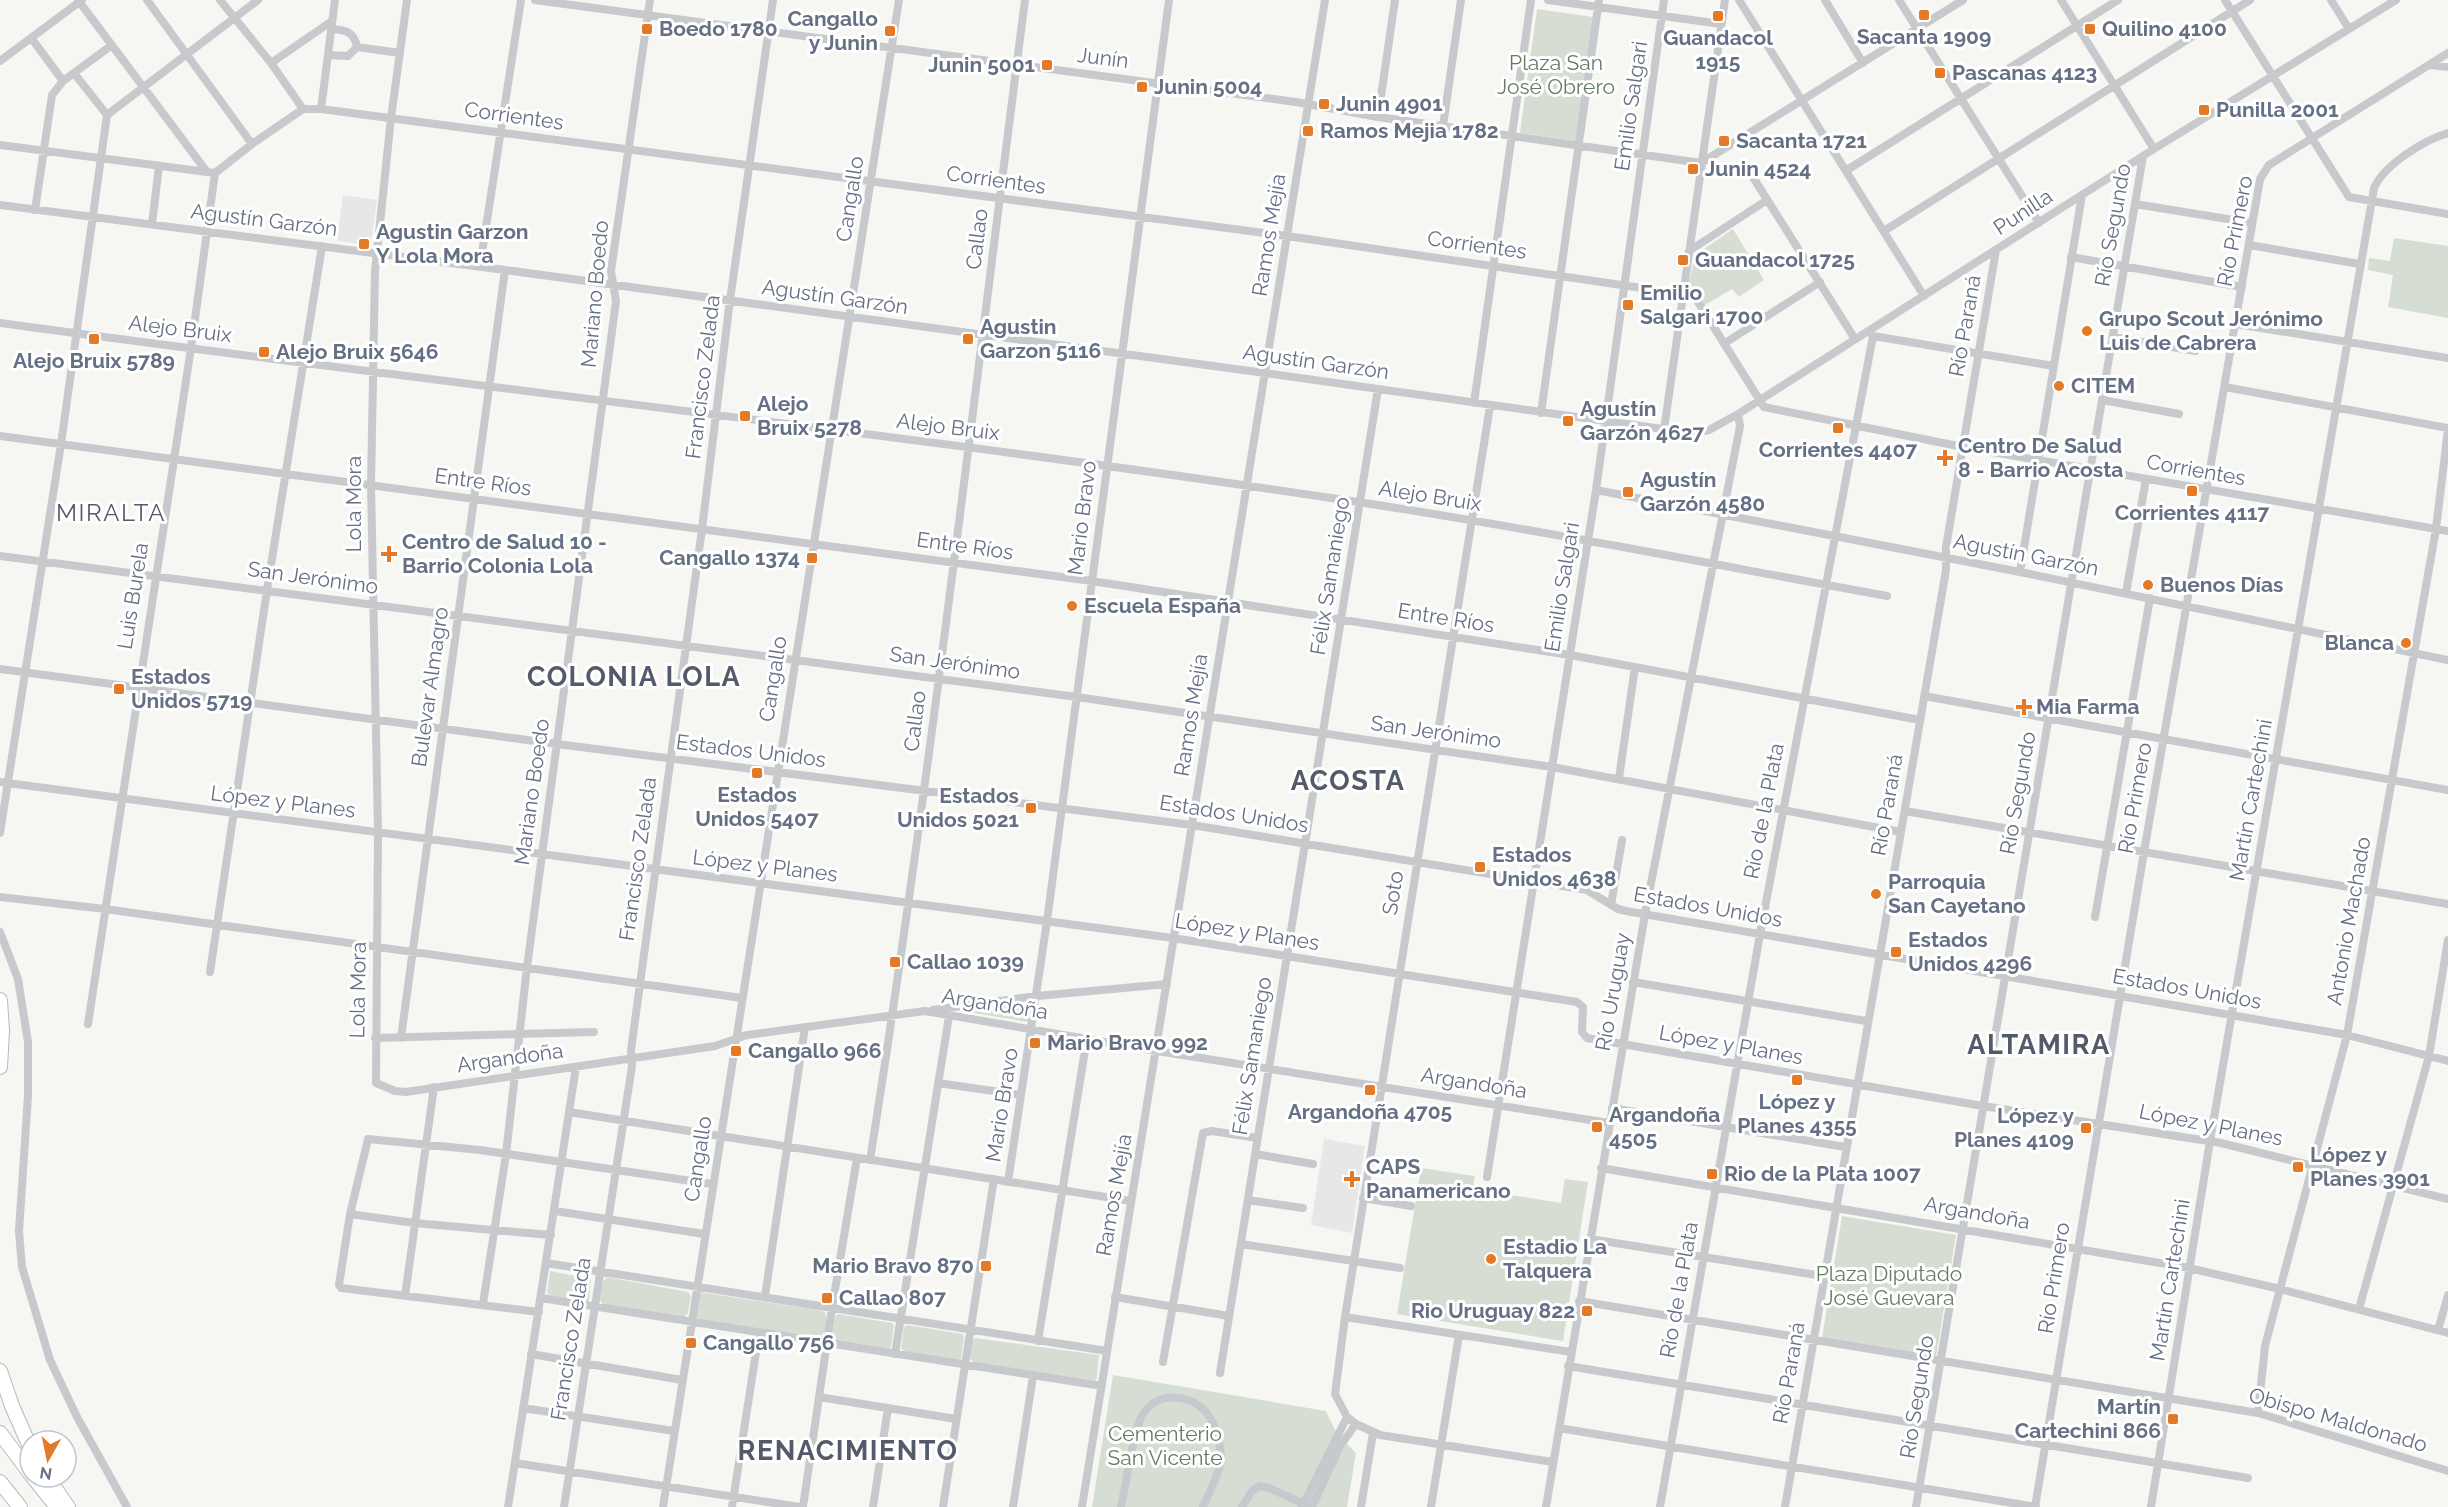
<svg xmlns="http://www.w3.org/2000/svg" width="2448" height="1507" viewBox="0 0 2448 1507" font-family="Raleway,sans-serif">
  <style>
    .built { fill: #e7e7e7 }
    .green { fill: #d6ded4 }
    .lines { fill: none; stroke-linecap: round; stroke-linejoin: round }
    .motorway-casing { stroke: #b7b9bd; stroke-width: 16 }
    .minor { stroke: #c7c9cd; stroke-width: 8 }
    .motorway { stroke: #fff; stroke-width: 14 }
    .poi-dot { fill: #e47926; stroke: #fff; stroke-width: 2 }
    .labels { text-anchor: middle; stroke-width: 6; stroke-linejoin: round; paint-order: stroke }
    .poi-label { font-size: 21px; font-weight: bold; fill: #657085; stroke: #fff; text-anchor: start }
    .street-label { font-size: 21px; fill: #657085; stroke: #fff }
    .park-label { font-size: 21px; fill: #647c64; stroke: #fff }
    .quarter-label { font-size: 24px; letter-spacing: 1.5px; fill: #535b6a; stroke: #fff }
    .district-label { font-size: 27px; font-weight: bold; letter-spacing: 1.5px; fill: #535b6a; stroke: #fff }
  </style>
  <rect width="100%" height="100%" fill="#f6f7f3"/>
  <path class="built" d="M343 195 377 200 371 243 367 245 337 241Z
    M1324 1139 1365 1146 1352 1233 1311 1225Z"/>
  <path class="green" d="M1537 9 1593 17 1576 141 1520 133Z
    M1733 229 1764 280 1739 297 1732 289 1705 305 1689 283 1695 255Z
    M2394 238 2448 246V318L2388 307 2393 275 2368 270 2369 258 2390 261Z
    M1030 1003 1032 1006 1031 1018 1028 1022 962 1011Z
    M1421 1168 1475 1176 1473 1189 1561 1203 1565 1179 1588 1182 1563 1341 1397 1314Z
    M1842 1216 1956 1235 1936 1357 1822 1338Z
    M550 1271 591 1279 589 1301 585 1303 549 1295 547 1292Z
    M607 1277 688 1292 691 1296 688 1313 684 1317 603 1305 600 1300 602 1283Z
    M699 1292 819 1310 825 1312C828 1320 826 1335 819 1339L695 1319Z
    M838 1314 892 1323 894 1326 891 1347 889 1349 835 1342 832 1337 835 1316Z
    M907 1325 963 1334 964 1338 961 1359 956 1361 905 1351 901 1349 904 1327Z
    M976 1338 1099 1355 1097 1377 1095 1381 976 1364 970 1359 972 1340Z
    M1113 1375 1326 1411 1336 1432 1356 1453 1347 1507H1092Z"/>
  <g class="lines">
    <g class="motorway-casing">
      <path id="motorway" d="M0 1000 2 1031 0 1067
        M0 1371 12 1406 30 1447
        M0 1433 30 1473
        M33 1477 57 1507
        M47 1477 68 1507
        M0 1482 20 1507"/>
    </g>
    <path class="minor" d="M78 0 207 172 215 173
      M147 0 252 144
      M220 0 271 63 303 109
      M407 0 391 118 375 271 371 485 378 832 376 1083 395 1091 406 1092 715 1046 747 1035 925 1011 1157 1051 1609 1123
      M535 0 1296 102 1378 117 1701 163
      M1548 0 1721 24
      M1739 0 1924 296
      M1825 0 1863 63
      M1899 0 2039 223
      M2061 0 2154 149
      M2225 0 2349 197 2448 214
      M2331 0 2349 29
      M32 39 63 81
      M357 47 400 53
      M328 55 348 56 357 47C354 32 346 30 332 29
      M0 61 82 0
      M271 63 332 21
      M2430 65 2448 67
      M74 73 107 115
      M303 109H321L1287 236 1683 294
      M321 109 335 0
      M107 115 258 0
      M1378 117 1395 0
      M1443 126 1461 0
      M0 145 207 172
      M1701 163 1963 0
      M1847 170 2118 0
      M215 173 252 144 303 109
      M1751 174 1855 339
      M2135 204 2252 223
      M0 205 505 270 1265 373 1691 433 1709 430 1738 414 2154 149 2396 0
      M35 210 52 95 63 81 112 45
      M152 224 159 166
      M1884 231 2250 0
      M2249 245 2360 264
      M1689 251 1767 200
      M2071 257 2242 287
      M480 266 521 0
      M1684 287 1693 294 1764 407 1963 447 2448 531
      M0 323C453 385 907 434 1358 502 1535 529 1711 564 1887 596
      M2236 324 2448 358
      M1870 333 1873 336 2054 366
      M2113 337 2195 351
      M1725 343 1820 282
      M2225 387 2448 428
      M2102 400 2179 414
      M1474 403 1531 0
      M1490 406 1345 1317 1335 1394 1347 1417 1356 1424 1380 1435 1553 1462
      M1541 413 1599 0
      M1664 430 1725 0
      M0 436 1092 581 1570 655 1920 720
      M1596 490 2020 572 2448 660
      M0 556 1077 697 1552 767 1901 832
      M2020 572 2082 195
      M2126 593 2146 479
      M0 669 557 744 1192 825 1587 890 1618 909 1626 911 2347 1035 2448 1061
      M1924 696 2448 790
      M1619 778 1635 667
      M0 782 1173 938 1577 1002 1583 1007 1582 1032 1587 1038 1983 1106 2221 1143 2448 1199
      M1905 811 2448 904
      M0 833 61 444 107 115
      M0 897 105 909 742 998
      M1611 905 1622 840
      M2095 917 2150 598
      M0 932 18 979 28 1042V1096L19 1231 22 1267 50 1360 77 1417 127 1507
      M210 972 267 590 322 246
      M1633 982 1866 1021
      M933 1010 1037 996 1167 984
      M88 1024 191 348 215 173
      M375 1038 594 1032
      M401 1038 505 270
      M938 1083 1021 1095
      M1612 1108 1845 1147
      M569 1112 1131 1201
      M1255 1154 1313 1164
      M870 1160C931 774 975 387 1025 0
      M1601 1168 2189 1268 2280 1289 2448 1333
      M1487 1177 1596 490 1664 0
      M1008 1182 1047 921 1169 0
      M1363 1198 1411 1206
      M1248 1200 1303 1208
      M555 1211 704 1234
      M350 1214 414 1223 551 1235
      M1590 1239 1823 1276
      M1241 1244 1400 1268
      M546 1263 1107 1351
      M405 1296 434 1087
      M765 1296 805 1027
      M1115 1297 1229 1316
      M541 1298 1102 1386
      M1579 1301 2258 1413 2448 1471
      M483 1304 506 1154 527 967 616 301 611 271 650 0
      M2359 1309 2429 1056 2448 940
      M539 1312 341 1288 339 1285 350 1214 368 1139 480 1150 712 1184
      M1345 1317 1571 1352
      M2438 1330 2448 1295
      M1038 1341 1087 1038
      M531 1354 682 1380
      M895 1354 949 1016
      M1163 1362 1203 1133 1212 1131 1257 1138
      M1568 1366 2248 1478
      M1220 1373 1378 389
      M819 1397 956 1419
      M523 1408 674 1431
      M2258 1413 2265 1346 2347 1035 2436 529 2448 429
      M1559 1428 2036 1507
      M515 1463 800 1507
      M508 1507 576 1067
      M564 1507 632 1066 631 1050 702 529 730 300 773 0
      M663 1507 899 0
      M732 1507 759 1333
      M803 1507 832 1308 857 1158
      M873 1507 888 1408
      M943 1507 994 1179
      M1013 1507 1033 1376
      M1082 1507 1325 0
      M1121 1507C1126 1486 1133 1429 1143 1414 1157 1391 1190 1394 1206 1412 1215 1423 1220 1442 1221 1455 1221 1472 1209 1492 1203 1507
      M1242 1507 1252 1491 1260 1486 1269 1488 1308 1506
      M1302 1507 1347 1417
      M1312 1507 1340 1446 1356 1424
      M1361 1507 1373 1433
      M1431 1507 1459 1335
      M1546 1507 1645 914 1740 426 1738 414
      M1660 1507 1760 934 1873 336
      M1785 1507C1836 1194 1892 882 1946 570V547L1996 250
      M1916 1507 2143 156
      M2035 1507 2144 852 2260 179 2269 165 2448 53
      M2151 1507 2210 1141 2374 188C2384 165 2424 140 2448 133"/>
    <use href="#motorway" class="motorway"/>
  </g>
  <g class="poi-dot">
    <rect x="1918" y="9" width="12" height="12" rx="3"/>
    <rect x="1712" y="10" width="12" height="12" rx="3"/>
    <rect x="641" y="23" width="12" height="12" rx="3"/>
    <rect x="2084" y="23" width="12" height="12" rx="3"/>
    <rect x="884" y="25" width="12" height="12" rx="3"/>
    <rect x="1041" y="59" width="12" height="12" rx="3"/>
    <rect x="1934" y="67" width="12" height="12" rx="3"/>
    <rect x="1136" y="81" width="12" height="12" rx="3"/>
    <rect x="1318" y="98" width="12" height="12" rx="3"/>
    <rect x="2198" y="104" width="12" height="12" rx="3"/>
    <rect x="1302" y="125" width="12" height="12" rx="3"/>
    <rect x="1718" y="135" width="12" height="12" rx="3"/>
    <rect x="1687" y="163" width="12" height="12" rx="3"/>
    <rect x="358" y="238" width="12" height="12" rx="3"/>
    <rect x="1677" y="254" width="12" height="12" rx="3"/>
    <rect x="1622" y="299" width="12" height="12" rx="3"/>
    <circle cx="2087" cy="331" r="6"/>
    <rect x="88" y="333" width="12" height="12" rx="3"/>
    <rect x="962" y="333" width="12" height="12" rx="3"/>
    <rect x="258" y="346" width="12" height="12" rx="3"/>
    <circle cx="2059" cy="386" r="6"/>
    <rect x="739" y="410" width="12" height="12" rx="3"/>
    <rect x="1562" y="415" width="12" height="12" rx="3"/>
    <rect x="1832" y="422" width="12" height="12" rx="3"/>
    <path d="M1942 449h6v6h6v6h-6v6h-6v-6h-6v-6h6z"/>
    <rect x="2186" y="485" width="12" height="12" rx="3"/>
    <rect x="1622" y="486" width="12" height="12" rx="3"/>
    <path d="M386 545h6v6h6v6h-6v6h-6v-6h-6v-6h6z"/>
    <rect x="806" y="552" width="12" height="12" rx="3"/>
    <circle cx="2148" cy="585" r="6"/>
    <circle cx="1072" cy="606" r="6"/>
    <circle cx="2406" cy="643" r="6"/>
    <rect x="113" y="683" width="12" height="12" rx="3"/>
    <path d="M2021 698h6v6h6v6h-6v6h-6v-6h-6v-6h6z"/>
    <rect x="751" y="767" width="12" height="12" rx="3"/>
    <rect x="1025" y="802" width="12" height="12" rx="3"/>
    <rect x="1474" y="861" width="12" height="12" rx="3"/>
    <circle cx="1876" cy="894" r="6"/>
    <rect x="1890" y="946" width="12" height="12" rx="3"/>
    <rect x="889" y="956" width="12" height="12" rx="3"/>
    <rect x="1029" y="1037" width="12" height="12" rx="3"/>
    <rect x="730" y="1045" width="12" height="12" rx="3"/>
    <rect x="1791" y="1074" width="12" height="12" rx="3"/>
    <rect x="1364" y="1084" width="12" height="12" rx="3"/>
    <rect x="1591" y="1121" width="12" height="12" rx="3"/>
    <rect x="2080" y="1122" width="12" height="12" rx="3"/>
    <rect x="2292" y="1161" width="12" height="12" rx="3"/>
    <rect x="1706" y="1168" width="12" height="12" rx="3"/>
    <path d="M1349 1170h6v6h6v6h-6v6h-6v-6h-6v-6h6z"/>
    <circle cx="1491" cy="1259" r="6"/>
    <rect x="980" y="1260" width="12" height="12" rx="3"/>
    <rect x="821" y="1292" width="12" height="12" rx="3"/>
    <rect x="1581" y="1305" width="12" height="12" rx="3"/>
    <rect x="685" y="1337" width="12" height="12" rx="3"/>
    <rect x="2167" y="1413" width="12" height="12" rx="3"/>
  </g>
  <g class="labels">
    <g class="poi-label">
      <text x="878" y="26" text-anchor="end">Cangallo<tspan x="878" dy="24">y Junin</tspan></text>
      <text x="659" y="36">Boedo 1780</text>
      <text x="2102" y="36">Quilino 4100</text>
      <text x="1924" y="44" text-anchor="middle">Sacanta 1909</text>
      <text x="1718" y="45" text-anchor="middle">Guandacol<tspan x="1718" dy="24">1915</tspan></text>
      <text x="1035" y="72" text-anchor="end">Junin 5001</text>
      <text x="1952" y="80">Pascanas 4123</text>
      <text x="1154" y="94">Junin 5004</text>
      <text x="1336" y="111">Junin 4901</text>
      <text x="2216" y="117">Punilla 2001</text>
      <text x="1320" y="138">Ramos Mejia 1782</text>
      <text x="1736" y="148">Sacanta 1721</text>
      <text x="1705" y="176">Junin 4524</text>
      <text x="376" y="239">Agustin Garzon<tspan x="376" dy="24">Y Lola Mora</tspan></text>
      <text x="1695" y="267">Guandacol 1725</text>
      <text x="1640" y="300">Emilio<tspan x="1640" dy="24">Salgari 1700</tspan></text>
      <text x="2099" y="326">Grupo Scout Jerónimo<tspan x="2099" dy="24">Luis de Cabrera</tspan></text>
      <text x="980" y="334">Agustin<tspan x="980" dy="24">Garzon 5116</tspan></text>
      <text x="276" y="359">Alejo Bruix 5646</text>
      <text x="94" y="368" text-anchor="middle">Alejo Bruix 5789</text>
      <text x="2071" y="393">CITEM</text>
      <text x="757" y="411">Alejo<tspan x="757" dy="24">Bruix 5278</tspan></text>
      <text x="1580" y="416">Agustín<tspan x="1580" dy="24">Garzón 4627</tspan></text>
      <text x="1958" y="453">Centro De Salud<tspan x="1958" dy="24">8 - Barrio Acosta</tspan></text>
      <text x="1838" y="457" text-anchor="middle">Corrientes 4407</text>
      <text x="1640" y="487">Agustín<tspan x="1640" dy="24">Garzón 4580</tspan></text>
      <text x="2192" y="520" text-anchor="middle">Corrientes 4117</text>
      <text x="402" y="549">Centro de Salud 10 -<tspan x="402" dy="24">Barrio Colonia Lola</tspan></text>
      <text x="800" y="565" text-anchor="end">Cangallo 1374</text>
      <text x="2160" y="592">Buenos Días</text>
      <text x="1084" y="613">Escuela España</text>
      <text x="2394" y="650" text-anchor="end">Blanca</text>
      <text x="131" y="684">Estados<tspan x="131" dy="24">Unidos 5719</tspan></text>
      <text x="2036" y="714">Mia Farma</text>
      <text x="757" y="802" text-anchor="middle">Estados<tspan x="757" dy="24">Unidos 5407</tspan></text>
      <text x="1019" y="803" text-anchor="end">Estados<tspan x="1019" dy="24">Unidos 5021</tspan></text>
      <text x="1492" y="862">Estados<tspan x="1492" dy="24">Unidos 4638</tspan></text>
      <text x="1888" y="889">Parroquia<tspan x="1888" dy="24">San Cayetano</tspan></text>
      <text x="1908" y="947">Estados<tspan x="1908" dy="24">Unidos 4296</tspan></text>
      <text x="907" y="969">Callao 1039</text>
      <text x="1047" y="1050">Mario Bravo 992</text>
      <text x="748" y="1058">Cangallo 966</text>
      <text x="1797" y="1109" text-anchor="middle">López y<tspan x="1797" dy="24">Planes 4355</tspan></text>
      <text x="1370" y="1119" text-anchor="middle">Argandoña 4705</text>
      <text x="1609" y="1122">Argandoña<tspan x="1609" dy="24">4505</tspan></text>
      <text x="2074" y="1123" text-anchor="end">López y<tspan x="2074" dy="24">Planes 4109</tspan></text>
      <text x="2310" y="1162">López y<tspan x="2310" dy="24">Planes 3901</tspan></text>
      <text x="1366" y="1174">CAPS<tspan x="1366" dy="24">Panamericano</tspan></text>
      <text x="1724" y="1181">Rio de la Plata 1007</text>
      <text x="1503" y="1254">Estadio La<tspan x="1503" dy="24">Talquera</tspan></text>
      <text x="974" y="1273" text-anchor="end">Mario Bravo 870</text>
      <text x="839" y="1305">Callao 807</text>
      <text x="1575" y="1318" text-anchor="end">Rio Uruguay 822</text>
      <text x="703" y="1350">Cangallo 756</text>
      <text x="2161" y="1414" text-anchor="end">Martín<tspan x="2161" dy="24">Cartechini 866</tspan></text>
    </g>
    <g class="street-label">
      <text transform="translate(1103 58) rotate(7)" y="7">Junín</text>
      <text transform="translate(1631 106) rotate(-82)" y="7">Emilio Salgari</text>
      <text transform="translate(514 116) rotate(8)" y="7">Corrientes</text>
      <text transform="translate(996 180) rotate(8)" y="7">Corrientes</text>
      <text transform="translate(850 199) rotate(-81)" y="7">Cangallo</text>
      <text transform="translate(2023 212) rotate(-33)" y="7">Punilla</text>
      <text transform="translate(264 220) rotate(7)" y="7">Agustín Garzón</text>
      <text transform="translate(2113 225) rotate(-80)" y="7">Río Segundo</text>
      <text transform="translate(2235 231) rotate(-79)" y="7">Río Primero</text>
      <text transform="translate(1269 235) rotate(-81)" y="7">Ramos Mejía</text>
      <text transform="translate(977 239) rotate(-83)" y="7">Callao</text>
      <text transform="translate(1477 245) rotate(8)" y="7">Corrientes</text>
      <text transform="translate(595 294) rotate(-85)" y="7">Mariano Boedo</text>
      <text transform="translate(835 297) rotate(8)" y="7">Agustín Garzón</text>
      <text transform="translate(1965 326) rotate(-80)" y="7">Río Paraná</text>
      <text transform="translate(180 329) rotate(7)" y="7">Alejo Bruix</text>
      <text transform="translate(1316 362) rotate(8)" y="7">Agustín Garzón</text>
      <text transform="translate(703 377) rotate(-83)" y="7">Francisco Zelada</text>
      <text transform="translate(948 427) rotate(7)" y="7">Alejo Bruix</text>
      <text transform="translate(2196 470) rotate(10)" y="7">Corrientes</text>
      <text transform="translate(483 482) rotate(8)" y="7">Entre Ríos</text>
      <text transform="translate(1430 496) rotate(9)" y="7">Alejo Bruix</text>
      <text transform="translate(354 504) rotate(-90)" y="7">Lola Mora</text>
      <text transform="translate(1082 518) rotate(-83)" y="7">Mario Bravo</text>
      <text transform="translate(965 546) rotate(8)" y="7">Entre Ríos</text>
      <text transform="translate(2026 555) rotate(11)" y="7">Agustín Garzón</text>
      <text transform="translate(1330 576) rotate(-81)" y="7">Félix Samaniego</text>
      <text transform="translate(313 578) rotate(8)" y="7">San Jerónimo</text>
      <text transform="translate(1562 587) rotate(-81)" y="7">Emilio Salgari</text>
      <text transform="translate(133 596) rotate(-81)" y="7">Luis Burela</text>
      <text transform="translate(1446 618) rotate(9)" y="7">Entre Ríos</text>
      <text transform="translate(955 663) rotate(8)" y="7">San Jerónimo</text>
      <text transform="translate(773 679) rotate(-81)" y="7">Cangallo</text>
      <text transform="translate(430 687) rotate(-82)" y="7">Bulevar Almagro</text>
      <text transform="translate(1191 715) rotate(-81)" y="7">Ramos Mejía</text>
      <text transform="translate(915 721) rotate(-83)" y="7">Callao</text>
      <text transform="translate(1436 732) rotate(8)" y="7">San Jerónimo</text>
      <text transform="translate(751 751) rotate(7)" y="7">Estados Unidos</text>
      <text transform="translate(532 792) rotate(-82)" y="7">Mariano Boedo</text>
      <text transform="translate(2018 793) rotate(-80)" y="7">Río Segundo</text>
      <text transform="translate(2135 798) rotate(-80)" y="7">Río Primero</text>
      <text transform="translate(2251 800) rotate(-80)" y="7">Martín Cartechini</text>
      <text transform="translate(283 802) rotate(7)" y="7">López y Planes</text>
      <text transform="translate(1887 805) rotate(-80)" y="7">Río Paraná</text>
      <text transform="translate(1764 811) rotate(-79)" y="7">Río de la Plata</text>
      <text transform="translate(1234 814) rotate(9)" y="7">Estados Unidos</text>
      <text transform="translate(638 859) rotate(-82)" y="7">Francisco Zelada</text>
      <text transform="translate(765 866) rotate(7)" y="7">López y Planes</text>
      <text transform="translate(1393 893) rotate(-81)" y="7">Soto</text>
      <text transform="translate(1708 907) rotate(10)" y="7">Estados Unidos</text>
      <text transform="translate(2349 921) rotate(-80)" y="7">Antonio Machado</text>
      <text transform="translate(1247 932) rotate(9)" y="7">López y Planes</text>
      <text transform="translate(2187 989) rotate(10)" y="7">Estados Unidos</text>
      <text transform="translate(358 990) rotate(-89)" y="7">Lola Mora</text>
      <text transform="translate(1613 992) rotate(-80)" y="7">Río Uruguay</text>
      <text transform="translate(995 1004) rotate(9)" y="7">Argandoña</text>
      <text transform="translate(1731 1045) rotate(10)" y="7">López y Planes</text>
      <text transform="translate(1252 1056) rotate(-81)" y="7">Félix Samaniego</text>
      <text transform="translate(510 1058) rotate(-8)" y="7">Argandoña</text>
      <text transform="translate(1474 1083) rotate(9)" y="7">Argandoña</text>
      <text transform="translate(1002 1105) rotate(-81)" y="7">Mario Bravo</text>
      <text transform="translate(2211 1125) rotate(11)" y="7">López y Planes</text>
      <text transform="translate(698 1159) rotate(-81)" y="7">Cangallo</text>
      <text transform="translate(1114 1195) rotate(-80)" y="7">Ramos Mejía</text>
      <text transform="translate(1977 1213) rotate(10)" y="7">Argandoña</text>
      <text transform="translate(2054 1278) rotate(-81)" y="7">Río Primero</text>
      <text transform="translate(2170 1280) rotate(-81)" y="7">Martín Cartechini</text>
      <text transform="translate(1679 1290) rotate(-80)" y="7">Río de la Plata</text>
      <text transform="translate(571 1339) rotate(-81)" y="7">Francisco Zelada</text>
      <text transform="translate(1789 1373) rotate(-80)" y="7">Río Paraná</text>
      <text transform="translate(1917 1397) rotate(-81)" y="7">Río Segundo</text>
      <text transform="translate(2338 1420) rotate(16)" y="7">Obispo Maldonado</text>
    </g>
    <g class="park-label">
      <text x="1556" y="70">Plaza San<tspan x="1556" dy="24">José Obrero</tspan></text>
      <text x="1889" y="1281">Plaza Diputado<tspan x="1889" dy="24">José Guevara</tspan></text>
      <text x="1165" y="1441">Cementerio<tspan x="1165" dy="24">San Vicente</tspan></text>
    </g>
    <g class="quarter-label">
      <text x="111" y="521">MIRALTA</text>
    </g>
    <g class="district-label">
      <text x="634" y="686">COLONIA LOLA</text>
      <text x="1348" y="790">ACOSTA</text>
      <text x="2039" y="1054">ALTAMIRA</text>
      <text x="848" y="1460">RENACIMIENTO</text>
    </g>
  </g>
  <g transform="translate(48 1459) rotate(189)"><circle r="28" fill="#ffffff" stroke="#c1c6ce" stroke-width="1.5"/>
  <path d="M0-4.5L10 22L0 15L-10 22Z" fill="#e47926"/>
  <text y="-9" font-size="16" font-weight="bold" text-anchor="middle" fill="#657085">N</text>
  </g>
</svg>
